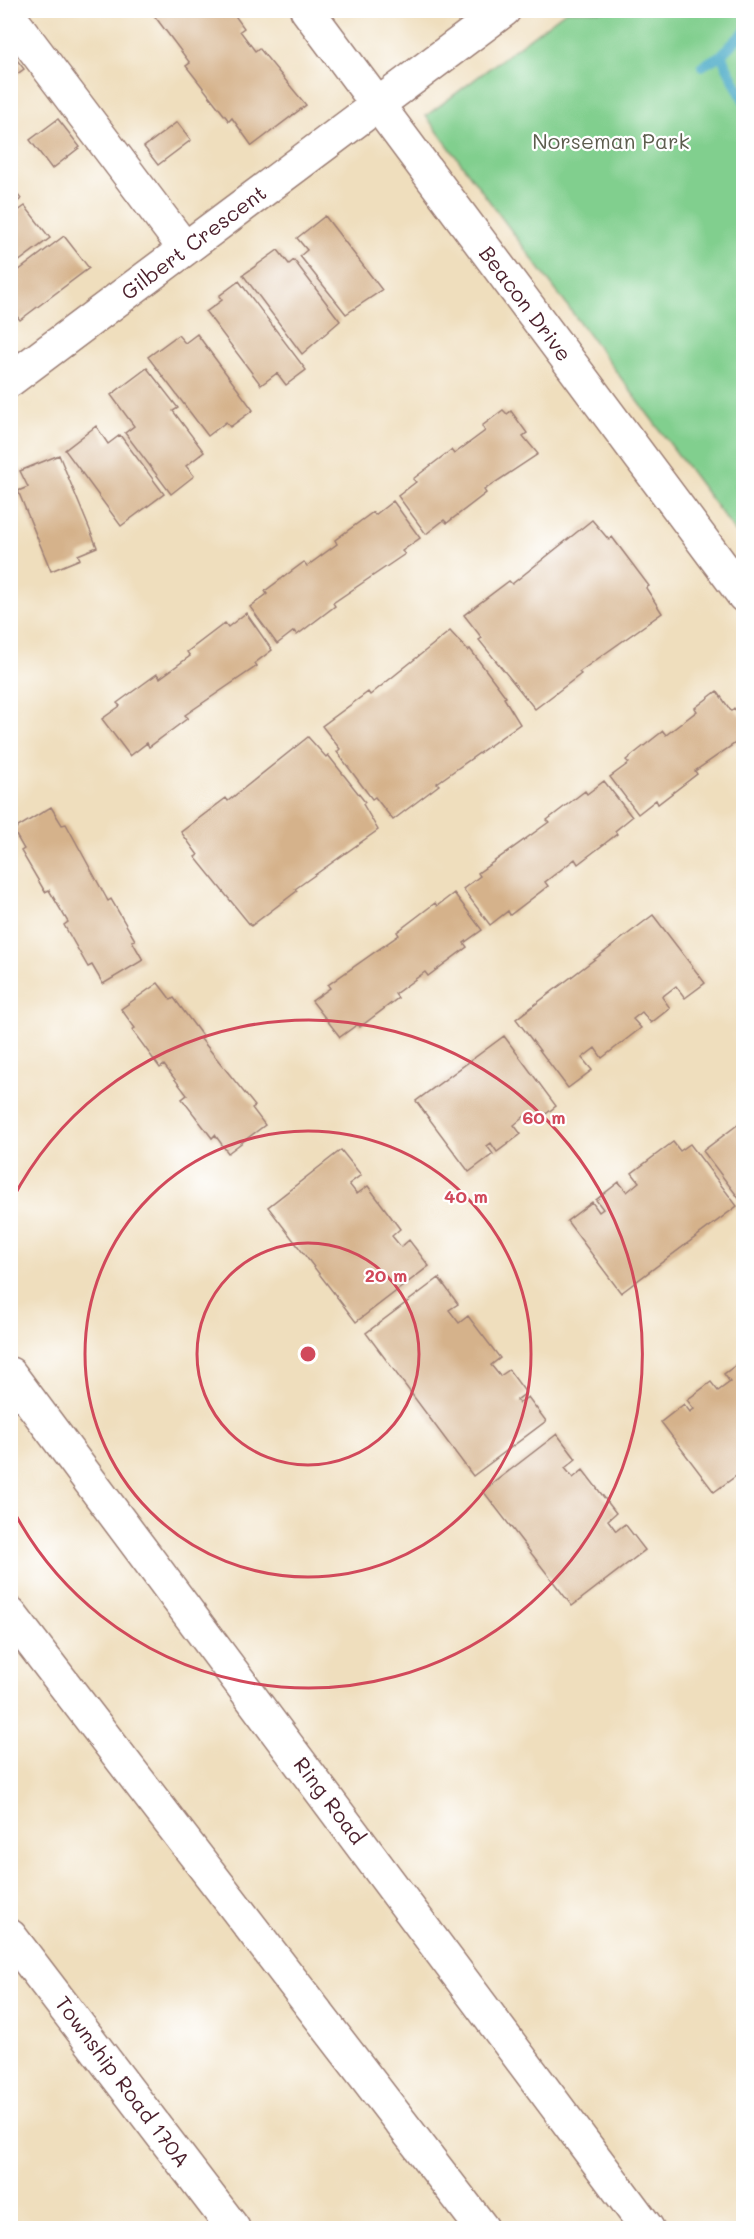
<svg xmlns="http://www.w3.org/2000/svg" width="754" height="2239" viewBox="0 0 754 2239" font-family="Mali,sans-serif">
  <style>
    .green { fill: #81cf8e; stroke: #66775c; stroke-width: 1.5 }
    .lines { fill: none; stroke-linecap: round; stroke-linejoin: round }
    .stream { stroke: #45a7c5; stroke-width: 10 }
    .building { fill: #d5b28b }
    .minor-casing { stroke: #9c7e74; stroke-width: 36 }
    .highway-casing { stroke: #9c7e74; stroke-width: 36 }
    .minor { stroke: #fff; stroke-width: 33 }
    .highway { stroke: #fff; stroke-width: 33 }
    .ring { fill: none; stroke: #d1495b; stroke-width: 3 }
    .labels { text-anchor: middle; stroke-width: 4.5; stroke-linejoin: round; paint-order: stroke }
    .park-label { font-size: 21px; fill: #5d5d4e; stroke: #fff }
    .street-label { font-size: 21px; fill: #4a1f2b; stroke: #fff }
    .centre { fill: #d1495b; stroke: #fff; stroke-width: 3 }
    .ring-label { font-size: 18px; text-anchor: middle; font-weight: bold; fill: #d1495b; stroke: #fff; stroke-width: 4.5; stroke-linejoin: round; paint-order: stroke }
  </style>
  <rect width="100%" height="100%" fill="#fff"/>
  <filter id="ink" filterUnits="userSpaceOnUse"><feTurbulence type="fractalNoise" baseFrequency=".0167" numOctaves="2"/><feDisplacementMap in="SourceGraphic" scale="12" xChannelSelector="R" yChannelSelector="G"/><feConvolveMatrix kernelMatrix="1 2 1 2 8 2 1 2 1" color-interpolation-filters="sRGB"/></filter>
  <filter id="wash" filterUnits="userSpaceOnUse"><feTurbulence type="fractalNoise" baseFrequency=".008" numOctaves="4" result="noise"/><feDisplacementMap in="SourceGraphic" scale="24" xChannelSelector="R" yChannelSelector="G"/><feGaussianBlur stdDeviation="1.35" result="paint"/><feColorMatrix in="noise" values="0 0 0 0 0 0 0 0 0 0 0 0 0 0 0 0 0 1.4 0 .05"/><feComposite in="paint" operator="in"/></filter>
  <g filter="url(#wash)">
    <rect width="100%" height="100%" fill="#efdebd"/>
    <path class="green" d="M566 11H743V542L426 116Z"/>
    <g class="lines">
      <path class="stream" d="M721 55 744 101
        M702 66 721 55 744 32"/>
    </g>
    <g id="blocks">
      <path class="building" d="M150 10H231L244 28 240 31 255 51 259 48 306 105 252 146 232 118 229 121 186 66 190 63Z
        M10 51 24 69 10 79Z
        M58 119 80 147 52 169 30 140Z
        M177 122 191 140 158 165 144 147Z
        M10 185 21 199 10 207Z
        M25 206 50 238 10 268V217Z
        M325 216 382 290 346 314 300 256 307 250 297 238Z
        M64 236 89 268 20 320 10 308V277Z
        M278 250 289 264 294 260 340 321 302 354 243 275Z
        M239 281 306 370 286 385 277 373 261 385 206 312 222 300 219 296Z
        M197 334 253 410 230 427 226 422 208 436 148 357 178 335 185 343Z
        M147 368 178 408 173 411 204 452 186 466 194 476 171 494 125 433 134 426 111 395Z
        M503 410 507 414 511 411 527 433 523 436 538 454 484 490 486 493 447 523 444 520 426 534 398 496 416 482 413 479 451 450 454 454 485 431 482 426Z
        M96 426 108 444 120 435 164 494 121 526 65 450Z
        M59 455 97 547 78 555 80 559 51 571 18 491 28 487 20 471Z
        M393 501 420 538 402 551 405 554 333 603 335 606 297 635 294 631 277 644 250 607 267 594 265 591 304 562 307 566 337 544 335 540 373 512 375 515Z
        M592 520 609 540 612 537 649 586 646 588 662 613 579 672 581 674 535 709 479 640 482 638 464 615 509 581 512 584Z
        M246 613 272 650 255 663 257 666 185 715 188 718 149 747 147 743 130 756 102 719 120 706 117 703 157 674 160 678 190 656 187 652 225 623 228 627Z
        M450 631 468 651 470 649 506 697 504 698 520 724 437 783 439 785 393 820 375 797 372 799 337 752 340 749 322 726 368 692 370 695Z
        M717 691 731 711 734 708 744 720V737L695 771 697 774 658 804 656 800 638 814 610 777 629 763 626 760 663 731 666 735 697 711 695 708Z
        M308 737 326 757 328 755 365 802 363 804 378 830 295 889 297 891 251 926 195 857 198 855 181 832 226 798 228 801Z
        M604 781 632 817 615 831 617 834 578 864 575 859 545 882 548 886 510 915 508 911 490 925 463 889 480 876 478 873 549 822 547 820 585 791 587 794Z
        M51 807 62 825 66 824 108 901 111 899 135 940 132 941 143 960 103 984 92 965 88 967 64 925 68 922 49 890 45 892 21 851 24 849 13 830Z
        M454 893 482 930 464 943 467 947 428 976 425 972 395 994 398 998 360 1027 358 1024 340 1037 312 1001 330 988 328 985 399 935 397 932 435 903 437 906Z
        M653 915 705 983 685 998 676 986 662 997 670 1008 651 1023 642 1012 633 1019 641 1028 602 1058 595 1048 582 1058 592 1070 568 1088 516 1019Z
        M158 983 171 1000 174 998 203 1037 201 1039 255 1106 252 1108 265 1125 228 1153 215 1135 212 1138 182 1099 187 1095 164 1065 160 1068 132 1030 135 1028 121 1009Z
        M504 1036 556 1106 533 1124 526 1115 514 1125 521 1134 497 1152 491 1143 487 1146 493 1154 469 1172 416 1101Z
        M744 1120V1205L703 1151Z
        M673 1142 680 1151 690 1144 737 1206 621 1293 567 1221 592 1202 599 1212 603 1209 596 1200 619 1182 627 1192 639 1182 632 1173Z
        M341 1150 361 1175 349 1184 357 1194 368 1186 400 1229 392 1236 401 1247 409 1240 429 1266 356 1322 268 1207Z
        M439 1278 458 1304 449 1310 459 1323 468 1316 500 1358 491 1365 500 1376 509 1370 526 1393 517 1400 519 1403 528 1397 546 1421 473 1476 366 1333Z
        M744 1359V1470L714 1492 661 1422 684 1404 690 1412 694 1409 687 1400 711 1382 718 1391 730 1382 724 1374Z
        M557 1434 576 1459 565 1468 573 1478 583 1470 616 1513 608 1520 616 1531 625 1524 645 1550 572 1606 483 1491Z"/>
    </g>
  </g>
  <g filter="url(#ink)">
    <use href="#blocks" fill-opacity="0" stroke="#9c7e74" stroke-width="1.5"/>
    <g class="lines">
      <g class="minor-casing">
        <path id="minor" d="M307 10 744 596
          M10 17 185 249
          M10 380 504 10
          M10 1936 233 2228"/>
      </g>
      <g class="highway-casing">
        <path id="highway" d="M10 1374 647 2228
          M10 1614 482 2228"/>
      </g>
      <use href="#minor" class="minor"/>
      <use href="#highway" class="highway"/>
    </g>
  </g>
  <g class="ring">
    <circle cx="308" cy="1354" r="111"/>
    <circle cx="308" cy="1354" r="223"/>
    <path d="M12 1200A334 334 0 1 1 12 1508"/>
  </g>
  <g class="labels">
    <g class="park-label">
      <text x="611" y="149">Norseman Park</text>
    </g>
    <g class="street-label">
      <text transform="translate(194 243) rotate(-37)" y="7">Gilbert Crescent</text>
      <text transform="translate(525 304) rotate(53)" y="7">Beacon Drive</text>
      <text transform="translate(329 1801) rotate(53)" y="7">Ring Road</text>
      <text transform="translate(122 2082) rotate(53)" y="7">Township Road 170A</text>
    </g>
  </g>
  <circle cx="308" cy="1354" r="9" class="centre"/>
  <g class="ring-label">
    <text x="544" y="1124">60 m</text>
    <text x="466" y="1203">40 m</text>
    <text x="386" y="1282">20 m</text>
  </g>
  <rect width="754" height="2239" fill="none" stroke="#fff" stroke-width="36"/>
</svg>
